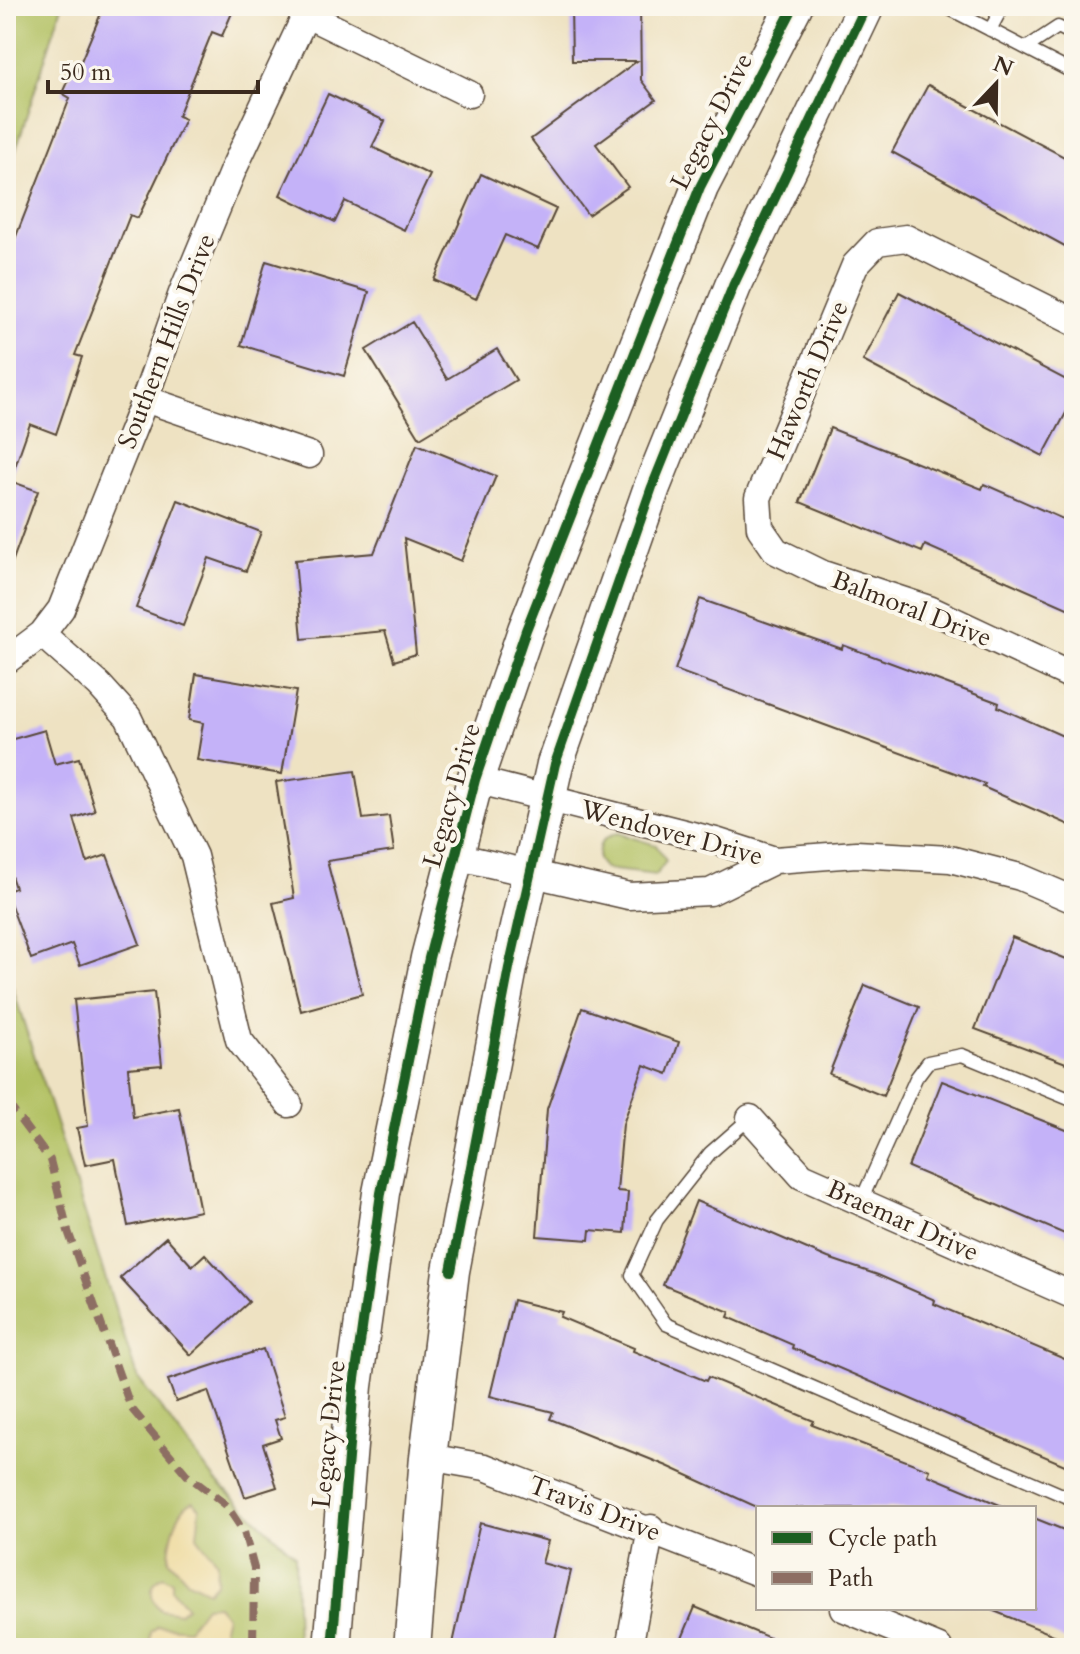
<svg xmlns="http://www.w3.org/2000/svg" width="1080" height="1654" viewBox="0 0 1080 1654" font-family="Cardo,serif">
  <style>
    .green { fill: #b2c164; stroke: #767641; stroke-width: 2 }
    .sand { fill: #eeda9e; stroke: #94825e; stroke-width: 2 }
    .building { fill: #c4b2f8 }
    .lines { fill: none; stroke-linecap: round; stroke-linejoin: round }
    .lane-casing { stroke: #564637; stroke-width: 15 }
    .street-casing { stroke: #564637; stroke-width: 29 }
    .secondary-casing { stroke: #564637; stroke-width: 39 }
    .lane { stroke: #fff; stroke-width: 12 }
    .street { stroke: #fff; stroke-width: 26 }
    .secondary { stroke: #fff; stroke-width: 36 }
    .quiet { stroke: #8d6e63; stroke-width: 8; stroke-dasharray: 16 8; stroke-linecap: butt }
    .cycleway-casing { stroke: #fbf7ec; stroke-width: 15 }
    .cycleway { stroke: #1b5e20; stroke-width: 10 }
    .labels { text-anchor: middle; stroke-width: 8; stroke-linejoin: round; paint-order: stroke }
    .street-label { font-size: 26px; fill: #3b2a1e; stroke: #fbf7ec }
  </style>
  <rect width="100%" height="100%" fill="#fbf7ec"/>
  <filter id="ink" filterUnits="userSpaceOnUse"><feTurbulence type="fractalNoise" baseFrequency=".0125" numOctaves="2"/><feDisplacementMap in="SourceGraphic" scale="16" xChannelSelector="R" yChannelSelector="G"/><feConvolveMatrix kernelMatrix="1 2 1 2 8 2 1 2 1" color-interpolation-filters="sRGB"/></filter>
  <filter id="wash" filterUnits="userSpaceOnUse"><feTurbulence type="fractalNoise" baseFrequency=".006" numOctaves="4" result="noise"/><feDisplacementMap in="SourceGraphic" scale="32" xChannelSelector="R" yChannelSelector="G"/><feGaussianBlur stdDeviation="1.8" result="paint"/><feColorMatrix in="noise" values="0 0 0 0 0 0 0 0 0 0 0 0 0 0 0 0 0 1.4 0 .05"/><feComposite in="paint" operator="in"/></filter>
  <g filter="url(#wash)">
    <rect width="100%" height="100%" fill="#eee2c2"/>
    <path class="green" d="M6 6H62L6 180Z
      M617 833 656 845 666 861 656 875 605 869 598 860C598 844 601 838 617 833Z
      M6 967 137 1377 215 1480 295 1555 297 1648H6Z"/>
    <path class="sand" d="M193 1501 200 1508 197 1536 217 1562 216 1583 208 1591 188 1581 169 1560C169 1543 176 1508 193 1501Z
      M163 1576 172 1581V1589L187 1607 179 1613 160 1610C149 1598 148 1585 163 1576Z
      M217 1605 226 1616 223 1627 228 1648H155L150 1643 151 1632 158 1626 188 1629 205 1606Z"/>
    <g id="blocks">
      <path class="building" d="M104 6H235L222 36 212 32 178 116 185 119 138 218 130 215 75 355 82 357 56 434 30 424 10 481 38 491 9 571H6V262L70 98 62 93 72 71 76 73Z
        M571 6H640L641 80 656 100 596 144 628 187 588 215 531 139 637 61H572Z
        M928 85 1074 162V251L892 152Z
        M328 94 385 121 372 147 430 175 404 230 345 201 335 222 280 195Z
        M481 174 556 209 538 249 505 235 476 299 434 280Z
        M266 261 369 292 344 376 241 345Z
        M899 292 1074 384V398L1043 456 863 361Z
        M412 322 447 379 497 349 516 380 420 438 366 350Z
        M830 428 982 489 984 484 1074 524V611L925 545 922 552 800 502Z
        M417 444 496 476 461 561 404 538 416 654 394 661 385 631 302 639 295 560 374 553Z
        M178 500 261 532 246 571 209 558 183 626 136 608Z
        M700 599 842 649 843 645 999 703 998 707 1074 741V827L983 787 985 784 675 670Z
        M196 674 296 691 282 774 197 760 203 723 189 720Z
        M45 730 55 764 79 758 95 811 74 818 87 862 107 855 140 944 80 965 72 944 31 959 6 892 15 888 6 860V741Z
        M355 771 363 819 389 816 394 851 327 861 362 994 301 1011 273 903 294 898 276 782Z
        M1012 937 1074 962V1066L975 1029Z
        M865 985 919 1007 883 1096 829 1074Z
        M154 992 162 1065 128 1068 133 1117 179 1108 200 1211 128 1226 115 1159 85 1165 77 1128 88 1126 74 1000Z
        M582 1008 679 1042 668 1074 644 1065 623 1124 617 1191 628 1192 625 1233 590 1230 589 1240 537 1236 547 1109Z
        M942 1081 1074 1133V1238L908 1167Z
        M696 1201 828 1258 878 1275 935 1300 934 1304 1074 1363V1469L792 1348 793 1345 728 1317 730 1312 663 1285Z
        M166 1237 192 1266 205 1254 249 1302 191 1355 120 1278Z
        M513 1300 562 1312 560 1317 634 1348 633 1351 706 1381 708 1377 814 1421 812 1425 930 1470 928 1475 1007 1508H759L667 1466 550 1419 553 1412 490 1396Z
        M263 1349 285 1417 275 1420 281 1438 263 1444 277 1487 245 1497 208 1391 176 1402 168 1380Z
        M1034 1518 1074 1534V1621L1066 1640 989 1609 1034 1608Z
        M480 1523 548 1541 542 1563 571 1571 553 1648H452Z
        M695 1607 794 1648H678Z"/>
    </g>
  </g>
  <g filter="url(#ink)">
    <use href="#blocks" fill-opacity="0" stroke="#564637" stroke-width="2"/>
    <g class="lines">
      <g class="lane-casing">
        <path id="lane" d="M944 6 1074 73
          M990 30 1003 6
          M1026 48 1058 27 1074 35
          M750 1118 710 1153 657 1220 632 1275 666 1324 1074 1500
          M861 1201 916 1078 928 1062 962 1055 1074 1101"/>
      </g>
      <g class="street-casing">
        <path id="street" d="M307 15 469 94
          M1074 322 906 238 877 242 855 265 758 498 760 528 776 551 823 574 929 609 1074 677
          M145 399 309 455
          M42 634 99 685 128 717 194 856 239 1040 289 1104
          M6 661 42 634 61 609 145 399 182 293 233 170 310 6
          M475 780 716 841 775 860 856 854 950 859 1020 877 1074 900
          M455 856 629 896 710 892 775 860
          M750 1118 802 1176 1074 1296
          M428 1457 485 1467 758 1573
          M843 1608 939 1648
          M629 1648 651 1528"/>
      </g>
      <g class="secondary-casing">
        <path id="secondary" d="M332 1648 354 1386 381 1193 429 958 475 780 526 630 700 187 794 6
          M412 1648 428 1457 451 1271 509 968 555 764 652 487 733 286 866 6"/>
      </g>
      <use href="#lane" class="lane"/>
      <use href="#street" class="street"/>
      <use href="#secondary" class="secondary"/>
      <path class="quiet" d="M6 1101 50 1160 68 1231 131 1408 187 1475 226 1505 244 1532 254 1568 253 1648"/>
      <g class="cycleway-casing">
        <path id="cycleway" d="M451 1271 509 968 555 764 652 487 733 286 866 6
          M332 1648 354 1386 381 1193 429 958 475 780 526 630 700 187 794 6"/>
      </g>
      <use href="#cycleway" class="cycleway"/>
    </g>
  </g>
  <g class="labels">
    <g class="street-label">
      <text transform="translate(711 121) rotate(-63)" y="9">Legacy Drive</text>
      <text transform="translate(166 341) rotate(-69)" y="9">Southern Hills Drive</text>
      <text transform="translate(807 380) rotate(-67)" y="9">Haworth Drive</text>
      <text transform="translate(912 608) rotate(21)" y="9">Balmoral Drive</text>
      <text transform="translate(451 795) rotate(-74)" y="9">Legacy Drive</text>
      <text transform="translate(672 832) rotate(15)" y="9">Wendover Drive</text>
      <text transform="translate(903 1220) rotate(24)" y="9">Braemar Drive</text>
      <text transform="translate(328 1434) rotate(-84)" y="9">Legacy Drive</text>
      <text transform="translate(595 1508) rotate(21)" y="9">Travis Drive</text>
    </g>
  </g>
  <rect width="1080" height="1654" fill="none" stroke="#fbf7ec" stroke-width="32"/>
  <rect x="756" y="1506" width="280" height="104" fill="#fbf7ec" stroke="#aea59a" stroke-width="2"/>
  <rect x="772" y="1532" width="40" height="12" fill="#1b5e20" stroke="#aea59a" stroke-width="2"/>
  <text x="828" y="1546" font-size="24" fill="#3b2a1e">Cycle path</text>
  <rect x="772" y="1572" width="40" height="12" fill="#8d6e63" stroke="#aea59a" stroke-width="2"/>
  <text x="828" y="1586" font-size="24" fill="#3b2a1e">Path</text>
  <g transform="translate(996 84) rotate(22)" stroke="#fbf7ec" stroke-width="6" paint-order="stroke">
  <path d="M0-6L14 30L0 20L-14 30Z" fill="#3b2a1e"/>
  <text y="-12" font-size="22" font-weight="bold" text-anchor="middle" fill="#3b2a1e">N</text>
  </g>
  <path d="M48 80v12h210v-12" fill="none" stroke="#3b2a1e" stroke-width="4"/>
  <text x="60" y="80" font-size="24" fill="#3b2a1e" stroke="#fbf7ec" stroke-width="6" paint-order="stroke">50 m</text>
</svg>
